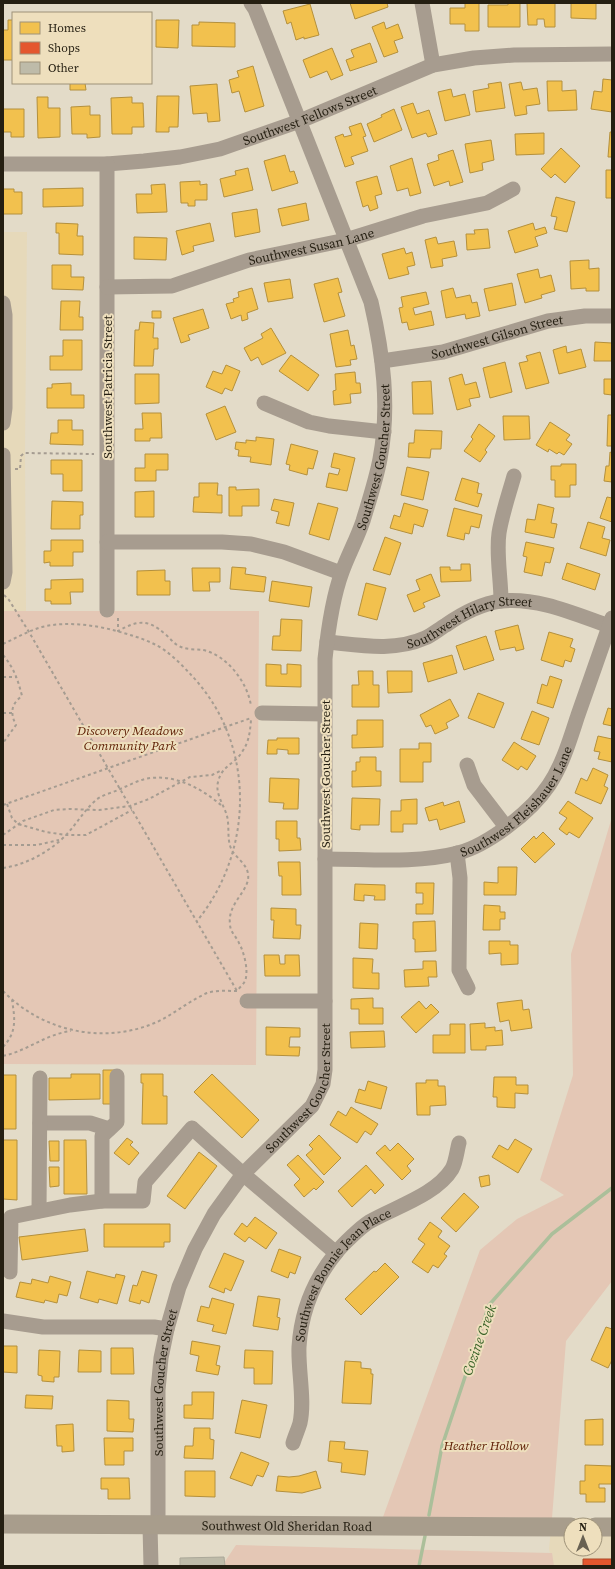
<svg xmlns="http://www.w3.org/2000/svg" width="615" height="1569" viewBox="0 0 615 1569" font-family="'Source Serif 4',serif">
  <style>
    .built { fill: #e6d9ba; fill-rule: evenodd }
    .green { fill: #e4c7b5 }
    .homes { fill: #f2c14e; stroke: #b4903c }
    .shops { fill: #e4572e; stroke: #ab4626 }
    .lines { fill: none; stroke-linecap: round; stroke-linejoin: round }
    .stream { stroke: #abbf9a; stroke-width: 3.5 }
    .building { fill: #bebba9; stroke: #aba899 }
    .path { stroke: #a59c91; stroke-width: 2; stroke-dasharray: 3 3; stroke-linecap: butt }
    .minor { stroke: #a79c8f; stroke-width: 15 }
    .major { stroke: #a89d8c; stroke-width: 19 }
    .labels { text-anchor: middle; stroke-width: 4; stroke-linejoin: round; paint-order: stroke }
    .street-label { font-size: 13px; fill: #251f12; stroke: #eedfbd }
    .park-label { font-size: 13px; font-style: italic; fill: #5c1c02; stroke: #eedfbd }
    .water-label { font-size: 14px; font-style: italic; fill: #386227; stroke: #eedfbd }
  </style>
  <rect width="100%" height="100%" fill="#e3dbc8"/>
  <path class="built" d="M3 232H27L25 451 26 611H3Z
    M552 1518H612V1566H553L549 1549ZM571 1525H595V1549H571Z"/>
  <path class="green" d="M3 611H259L256 1065 3 1064Z
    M612 817V1281L566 1341 552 1518 383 1517 480 1250 517 1219 564 1195 540 1180 573 1075 571 954Z
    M236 1545 552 1553 554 1566H222Z"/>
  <path class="homes" d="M350 3H387L388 7 355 19Z
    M465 3H479V31H465V24H450V8H465Z
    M508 3H520V27H488V5H508Z
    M527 3H555V27H545L544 19H537V25H528Z
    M571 3H596V19L571 18Z
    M310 4 319 35 304 39V37L296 40 291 22 287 24 283 11Z
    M8 20H13V60H3V30H8Z
    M156 20H179L178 48 156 47Z
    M199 22 235 23V47L192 46V25H199Z
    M384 22 386 29 398 24 403 38 394 41 398 52 384 57 372 27Z
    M370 43 377 62 350 71 346 60 354 57 351 50Z
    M332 48 343 75 331 80 327 71 310 78 303 60Z
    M253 66 264 106 245 112 239 91 232 93 229 80 239 77 237 71Z
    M603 79 612 80V112L591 109 594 91 602 92Z
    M547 81H562V91L576 90 577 110 548 111Z
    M501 82 505 108 476 112 473 91 489 88 488 84Z
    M521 82 523 90 537 88 540 104 526 106 527 114 515 116 509 84Z
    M70 83H85L86 90H70Z
    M217 84 220 121 208 122 207 113 193 114 190 86Z
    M451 89 453 97 465 94 470 115 445 121 438 92Z
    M157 96H179L178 127H169V132H156Z
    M37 97H48V108H60V137L38 138Z
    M132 97V103H143L144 127H132V134H112L111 98Z
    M413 103 417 114 429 110 437 134 428 137 426 133 412 138 401 107Z
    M90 106V115H100V137L87 138V134H72L71 107Z
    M3 109H24V137H11V132H3Z
    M394 109 402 130 374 142 367 124 382 117 381 115Z
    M361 123 366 136 363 137 368 151 351 157 354 164 345 167 335 137 343 134 344 137 352 135 349 127Z
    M610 132H612V157H608Z
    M544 133V154L516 155 515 134Z
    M491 140 494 160 482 163 483 170 470 173 465 144Z
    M561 148 580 166 565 183 555 174 551 178 541 169Z
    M453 150 463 182 450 186 449 181 434 186 427 164 439 160 438 155Z
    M285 155 290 172 294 171 298 183 272 191 264 161Z
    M412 158 421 193 410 196 408 188 397 191 390 166Z
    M248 168 253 190 224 197 220 179 236 175 235 171Z
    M606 170H612V198H606Z
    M377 176 382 194 375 196 378 208 370 211 368 205 363 207 356 182Z
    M200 181V185L207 184V200H195V206H188V203H181L180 182Z
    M165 184 167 212 137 213 136 194H152L151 185Z
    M83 188V206L43 207V189Z
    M3 189H14V192H22V214H3Z
    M556 197 575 202 567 232 554 229 557 217 551 216Z
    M306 203 309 220 282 226 278 209Z
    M257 209 260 232 235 237 232 213Z
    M56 223 78 224 77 236H83V255L59 254V233H56Z
    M210 223 214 241 193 246 194 251 182 255 176 231Z
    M533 223 535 230 545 227 547 233 535 237 538 246 515 253 508 231Z
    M488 229 490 248 467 250 466 234H475L474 230Z
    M134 237 167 238 166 260 134 259Z
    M436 237 438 244 454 241 457 256 442 259 443 266 431 268 425 240Z
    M404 248 406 254 412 252 415 265 407 267 409 274 389 279 382 254Z
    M589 260V269L599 268V291H586V288L571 289 570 261Z
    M52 265H71V277H84L83 290 52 289Z
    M538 269 540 278 551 275 555 291 541 295 542 298 525 303 517 274Z
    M338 278 342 292 338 293 345 316 324 322 314 284Z
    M290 279 293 298 268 302 264 283Z
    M512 283 516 305 489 311 484 289Z
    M252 288 258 309 247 313 248 319 242 321 241 315 231 319 226 304 234 302 233 299 239 297 238 292Z
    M453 288 456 298 470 295 472 303 477 302 480 316 466 319 465 314 446 318 441 291Z
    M426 292 429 304 413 308 415 315 431 311 434 325 409 330 407 322 402 323 399 308 403 307 401 297Z
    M61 301H80L79 317H83V330H60Z
    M203 309 209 328 188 335 190 340 181 343 173 318Z
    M152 311H161V318H152Z
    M140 322 154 323 153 338H158V349H154L153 366H134L135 330H139Z
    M271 328 286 353 262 365 258 357 251 361 244 348 263 338 261 334Z
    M348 330 351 346 354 345 357 359 350 360 351 365 336 367 330 334Z
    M63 340H82V370H50V356H63Z
    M595 342 612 343V361H594Z
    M566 346 567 353 581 349 586 367 559 374 553 350Z
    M540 352 549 383 526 389 519 363 528 361 526 356Z
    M291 355 319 375 308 391 279 371Z
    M505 362 512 392 490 398 483 368Z
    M226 365 240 371 232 391 225 388 222 394 206 387 213 371 222 374Z
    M355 372 356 383H360L361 393 350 394 351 403 334 405 333 391 336 390 335 374Z
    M135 374H159V403L135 404Z
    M462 374 465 385 476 382 480 397 469 399 471 406 457 410 449 378Z
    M604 379H612V395L604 394Z
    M431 381 433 414H413L412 382Z
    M71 383V395H84V408H47V388H52V384Z
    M225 406 236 432 216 440 206 414Z
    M142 413H161L162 438H150V441H135V429H143Z
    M608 415H612V446H607Z
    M503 416H529L530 439 504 440Z
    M58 420H72V430H83V445L50 444 51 433H58Z
    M550 422 570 435 566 440 572 444 564 455 559 452 557 454 549 449 548 452 536 445Z
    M479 424 495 436 485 450 487 452 480 462 464 451 473 439 471 437Z
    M415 430 442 431 441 449H431L430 458 408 457 409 443H414Z
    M256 437 274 439 271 465 250 462 251 457 238 456 239 450 235 449 236 442 246 443V440L256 441Z
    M291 444 318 451 313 469 308 468 307 475 289 470 290 465 286 464Z
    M610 452 612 453V482L604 481 606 466H609Z
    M334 453 355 458 347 491 326 487 329 473 338 475 340 469 331 467Z
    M145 454H168V470H156V481H135V468H145Z
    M51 460H82V491H63V474H51Z
    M561 464H576V485H570V497H555V480H551V466H561Z
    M407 467 429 472 423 500 401 495Z
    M462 478 479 483 477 493 482 494 478 507 455 500Z
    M199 483H218L217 495H222V513L193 512 194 497H199Z
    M229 487H236V490L259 489V506H242V516H229Z
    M154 491V517H135V492Z
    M607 497 612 498V522L600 518Z
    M274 499 294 503 289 526 276 523 279 512 271 510Z
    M52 501 83 502V515H80V529H51Z
    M318 503 338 508 329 540 309 534Z
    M404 503 428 510 423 527 414 524 412 534 390 528 394 515 400 517Z
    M538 504 554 508 551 523 557 524 554 538 525 532 527 519 535 520Z
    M454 508 482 515 479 528 471 526 469 534 465 533 464 540 447 536Z
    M588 522 605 527 602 538 610 540 606 556 580 548Z
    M385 537 401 543 390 575 373 570Z
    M51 540H83V552H73V566H50V562L44 563V551H51Z
    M526 542 554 548 550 563 545 562 542 576 524 572 527 557 523 556Z
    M567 563 600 574 595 590 562 579Z
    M461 564H470L471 581 441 582 440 567H450V570H461Z
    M232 567 246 568 245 574 266 577 264 592 230 589Z
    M192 568H220V582H209L210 591H193Z
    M165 570V581H170V595H137V571Z
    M431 574 440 596 423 603 425 607 414 612 407 595 420 590 416 580Z
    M83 579V592H70L71 604H51V601H45V589H51V580Z
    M272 581 312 587 309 607 269 601Z
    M366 583 386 588 377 620 358 615Z
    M281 619 302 620 301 651 272 650 273 636H280Z
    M518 625 524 649 516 651 515 647 500 650 495 631Z
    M549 632 573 639 570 647 575 649 571 662 565 660 563 667 541 660Z
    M486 636 494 660 464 670 456 646Z
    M452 655 457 673 428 682 423 663Z
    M266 664 281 665V674H287V664L301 665V687L266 686Z
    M358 671H373V685H379V707H352V685H359Z
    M387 671H412V692L388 693Z
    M550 676 562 680 553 708 537 703 542 684 547 686Z
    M478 693 504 703 494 728 468 718Z
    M450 699 459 716 446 723 448 728 435 734 431 725 426 727 420 715Z
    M608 708 612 709V726L603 724Z
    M532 711 549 718 539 745 521 739Z
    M357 720H383V747L352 748V735H357Z
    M598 736 612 739V762L598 759 600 752 594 751Z
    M277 738H299V754H288V750L277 749V754H267L268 740H277Z
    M514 742 536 756 527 770 521 766 518 770 502 760Z
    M419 743H431V762H423V782H400V749H419Z
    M360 757H376V771H381V786L352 787V771H356V762H360Z
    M593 768 608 775 604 786 608 788 601 804 575 793 581 778 587 781Z
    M270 778 299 779 298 809H283L284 803 269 802Z
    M352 798 380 799 379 825H360V830L351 829Z
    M417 799V824H403V832H391V811H401V800Z
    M459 801 465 822 440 830 437 819 429 821 425 808 443 802 444 806Z
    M568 801 593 818 579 838 569 832 567 835 559 829 567 818 559 813Z
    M276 821H297V838H300L301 850 279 851V839H276Z
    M543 832 555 844 535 863 521 849 534 836 536 839Z
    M278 862H300L301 895H282V876H279Z
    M498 867H517L516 895H484V882L498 883Z
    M416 883H434L433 914H416V904H423V893H416Z
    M355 884 385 885V900H374L375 896 364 895V901L354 900Z
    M484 905 500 906V912H505V919H500V930H483Z
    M271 908 296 909V925H301L300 939 273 938 274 920H271Z
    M435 921 436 951 415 952V939H413V922Z
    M360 923 378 924 377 949 359 948Z
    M489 941H510V945H518V964L501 965V953L489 954Z
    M264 955H279L280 964H285V955H299L300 976H265Z
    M353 958 373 959 372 973H379V989L353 988Z
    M423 961H436L437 977H428L429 986 405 987 404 970 423 969Z
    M373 998V1008H383V1024H359V1009H351V999Z
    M522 1000 523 1010 529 1009 532 1028 511 1031 509 1020 500 1022 497 1003Z
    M419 1001 426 1009 431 1004 439 1012 416 1033 401 1017Z
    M485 1023V1028L495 1027V1031L502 1030 503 1045 486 1046V1050H471L470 1024Z
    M450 1024H465V1053H433V1035H450Z
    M266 1027 300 1028V1037H290L289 1047H300L299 1056 266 1055Z
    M384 1031 385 1047 351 1048 350 1032Z
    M103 1070H114V1104H103Z
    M71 1074H100V1099L49 1100V1078H71Z
    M141 1074H163V1096H167V1124H142L143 1083H141Z
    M212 1074 259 1120 242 1138 194 1092Z
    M3 1075H16V1129H3Z
    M494 1077H516V1085H528V1094L515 1093V1108L497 1107V1097H493Z
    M426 1080H438V1086H445L446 1105 430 1106V1115H417L416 1083H426Z
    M368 1081 387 1087 381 1109 355 1102 359 1089 365 1091Z
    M351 1107 378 1124 371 1135 365 1131 357 1143 330 1125 338 1111 346 1116Z
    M319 1135 341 1158 324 1175 306 1155 313 1149 309 1145Z
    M127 1138 133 1142 130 1145 139 1153 129 1165 114 1153Z
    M515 1139 532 1149 518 1173 492 1157 499 1145 508 1150Z
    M3 1140H17V1200L3 1199Z
    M64 1140H86L87 1194H64Z
    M49 1141H59V1161H50Z
    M398 1143 414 1159 407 1166 411 1171 402 1180 376 1153 385 1145 390 1151Z
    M199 1152 217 1166 185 1209 167 1196Z
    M298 1155 324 1182 316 1190 314 1188 304 1197 294 1185 300 1179 287 1165Z
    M366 1165 384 1185 375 1194 371 1189 352 1207 338 1191Z
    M49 1167H59V1186L50 1187Z
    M489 1175 490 1185 481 1187 479 1177Z
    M464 1193 479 1207 456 1232 441 1218Z
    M255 1217 277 1233 266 1249 249 1237 245 1242 234 1234 242 1223 247 1227Z
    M430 1222 442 1231 438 1237 450 1246 444 1254 447 1256 438 1268 433 1265 428 1273 412 1262 425 1244 418 1239Z
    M104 1224H170V1242H164V1247H104Z
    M85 1229 88 1251 22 1260 19 1237Z
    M279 1249 301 1257 295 1274 290 1272 288 1278 271 1271Z
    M224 1253 244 1261 231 1291 225 1288 224 1293 209 1287Z
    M385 1263 399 1277 361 1315 345 1299 374 1271 376 1272Z
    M87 1271 115 1278 116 1274 125 1276 117 1304 99 1299 98 1303 80 1298Z
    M142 1271 157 1275 149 1303 141 1300 140 1304 129 1301 133 1285 137 1286Z
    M50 1276 71 1282 67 1296 59 1294 57 1303 45 1300 44 1303 16 1297 20 1282 31 1284 32 1279 48 1283Z
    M258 1296 280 1299 277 1317 280 1318 278 1330 253 1326Z
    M212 1298 234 1304 226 1334 212 1331 214 1325 197 1321 201 1306 209 1308Z
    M606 1327 612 1329V1360L608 1368 591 1360Z
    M192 1341 220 1346 216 1365 220 1366 218 1375 196 1371 199 1356 190 1354Z
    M3 1346H17V1373L3 1372Z
    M111 1348H133L134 1374H111Z
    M39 1350 60 1351 59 1377H54V1382L42 1381V1376L38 1375Z
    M79 1350 101 1351V1372H78Z
    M245 1350 273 1351 272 1384H254V1368H244Z
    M345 1361 361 1362V1368L371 1369V1374H373L371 1404 342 1403Z
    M192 1392H214L213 1419 184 1418V1405H192Z
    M26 1395 53 1396 52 1409 25 1408Z
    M107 1400 129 1401V1419H134L133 1432 107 1431Z
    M242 1400 267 1405 260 1438 235 1433Z
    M603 1419V1445H585V1420Z
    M73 1424 74 1451 62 1452V1446H57L56 1425Z
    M194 1428H210V1439L214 1440 213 1459 184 1458 185 1446H193Z
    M104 1438H133V1451H124V1465H105Z
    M330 1441 345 1442 344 1449 368 1451 365 1475 341 1472 342 1463 328 1461Z
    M241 1452 269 1463 263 1477 257 1475 252 1486 230 1478Z
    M585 1465 612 1466V1484H599V1488H605V1502H586V1494H580V1481H585Z
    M185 1471H215V1497L185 1496Z
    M316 1471 321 1488 302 1493 276 1491 278 1476 289 1477 299 1476Z
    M101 1478H129L130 1499H108V1489H101Z"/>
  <path class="shops" d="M583 1559H612V1566H583Z"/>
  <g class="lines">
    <path class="stream" d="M429 1515 442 1446 489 1305 552 1234 612 1188
      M419 1566 425 1536"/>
  </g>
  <path class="building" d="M224 1557 225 1566H180V1558Z"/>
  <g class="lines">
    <path class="path" d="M15 469H20L21 456 24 453 94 454
      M4 595 9 600 29 632 237 991
      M118 618V631C137 621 147 618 165 634 170 638 173 643 179 646 186 650 195 649 203 650 227 655 248 683 251 706
      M3 644C16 638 28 631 42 627 66 621 94 625 117 631 130 635 142 638 154 644 169 651 182 665 193 677 256 745 254 851 197 921
      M3 655C14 668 18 680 22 696 11 704 10 713 16 725L3 743
      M3 677H17
      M3 713H12
      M7 804 12 818 18 824 46 832 66 835H86L132 810
      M3 805 251 718
      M3 835 23 821 54 810 69 809 99 810 130 806 149 799 190 777 212 775 222 770
      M3 845H37L59 840
      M3 868C26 865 51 851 67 834 77 823 84 811 95 801 101 795 112 793 120 789 130 785 140 779 151 778 177 775 202 789 221 805
      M3 991C43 1032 104 1045 157 1022 174 1014 189 1001 207 993 216 990 227 991 237 991 239 988 243 985 245 981 249 971 244 952 239 943 236 936 230 932 230 924 227 903 251 890 248 874 247 865 238 859 233 852 226 842 230 828 227 816 224 805 215 794 218 782 222 765 234 765 242 752 249 742 250 732 251 720
      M3 1047C17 1032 15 1019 12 1000
      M3 1056C27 1051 46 1034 71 1031"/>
    <g class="minor">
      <path d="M422 3 433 65"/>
      <path id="s1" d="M3 164H107L144 161 180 157 220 149 300 121 433 65 474 58 514 55 612 54"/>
      <path d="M107 164V610"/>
      <path id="s2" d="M107 287 172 286 249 260 346 240 423 216 487 203 513 189"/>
      <path d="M3 303 5 315V408L3 423"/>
      <path id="s3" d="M382 361 443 352 548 321 585 316H612"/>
      <path d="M264 403 309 422 329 426 384 432"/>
      <path d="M3 455 5 572 3 582"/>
      <path d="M107 542H222L251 544 284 552 341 573"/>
      <path d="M501 601C501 579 496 554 499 533 502 514 509 494 514 476"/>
      <path id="s4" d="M327 642C359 645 394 652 425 638 432 635 439 629 446 625 463 613 480 604 501 601 539 597 577 615 612 627"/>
      <path d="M262 713 325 714"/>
      <path d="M467 765 474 785 506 827"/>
      <path d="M457 853 460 878 459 970 468 988"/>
      <path id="s5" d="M325 859C369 859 415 864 458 853 488 845 531 812 549 785 563 764 570 739 578 715 589 683 601 650 612 618"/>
      <path d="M247 1001H325"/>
      <path d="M40 1123H90L109 1129"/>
      <path d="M102 1201V1136L117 1122V1076"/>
      <path d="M39 1211 40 1078"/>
      <path d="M10 1272 11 1217 70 1205 102 1201H143L145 1182 192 1128 243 1174 336 1253"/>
      <path d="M3 1321 43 1327H154L167 1329"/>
      <path id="s6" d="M293 1443C295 1436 298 1430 300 1423 305 1400 298 1371 299 1347 301 1313 314 1280 336 1253 342 1245 361 1227 369 1222 395 1207 436 1195 452 1169 456 1162 457 1150 459 1143"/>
      <path d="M150 1526 151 1566"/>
      <path id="s7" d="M158 1526V1390L161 1358 167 1329 179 1287 195 1249 214 1214 243 1174 312 1106 323 1084 325 1070V659C328 630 332 599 342 572 348 555 357 539 363 521 369 501 376 480 380 459 390 407 383 354 371 302L255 9 251 3"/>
    </g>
    <g class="major">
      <path id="s8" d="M3 1524 571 1527"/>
      <path d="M595 1527H612"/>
    </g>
  </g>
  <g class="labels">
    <g class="street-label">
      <text dy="5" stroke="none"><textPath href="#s1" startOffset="314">Southwest Fellows Street</textPath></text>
      <text dy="5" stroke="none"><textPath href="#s2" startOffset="210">Southwest Susan Lane</textPath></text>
      <text dy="5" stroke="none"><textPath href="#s3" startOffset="118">Southwest Gilson Street</textPath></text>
      <text transform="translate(107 387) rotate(-90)" y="5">Southwest Patricia Street</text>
      <text dy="5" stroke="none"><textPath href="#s7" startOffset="1128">Southwest Goucher Street</textPath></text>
      <text dy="5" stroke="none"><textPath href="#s4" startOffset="148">Southwest Hilary Street</textPath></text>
      <text transform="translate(325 774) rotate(-90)" y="5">Southwest Goucher Street</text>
      <text dy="5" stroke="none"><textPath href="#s5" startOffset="214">Southwest Fleishauer Lane</textPath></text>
      <text dy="5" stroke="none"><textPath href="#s7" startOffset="480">Southwest Goucher Street</textPath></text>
      <text dy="5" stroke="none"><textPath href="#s6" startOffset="186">Southwest Bonnie Jean Place</textPath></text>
      <text dy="5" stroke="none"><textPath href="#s7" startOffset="144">Southwest Goucher Street</textPath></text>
      <text dy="5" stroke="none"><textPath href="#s8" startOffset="284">Southwest Old Sheridan Road</textPath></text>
    </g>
    <g class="park-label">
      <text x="130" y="735">Discovery Meadows<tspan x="130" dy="15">Community Park</tspan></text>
      <text x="486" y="1450">Heather Hollow</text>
    </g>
    <g class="water-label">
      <text transform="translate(479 1340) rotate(-70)" y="5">Cozine Creek</text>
    </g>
  </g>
  <rect width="615" height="1569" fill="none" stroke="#251f12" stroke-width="8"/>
  <rect x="12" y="12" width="140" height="72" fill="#eedfbd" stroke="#9e9279"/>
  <rect x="20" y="22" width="20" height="12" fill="#f2c14e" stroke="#9e9279"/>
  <text x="48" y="32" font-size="12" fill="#251f12">Homes</text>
  <rect x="20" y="42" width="20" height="12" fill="#e4572e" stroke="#9e9279"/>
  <text x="48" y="52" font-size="12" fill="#251f12">Shops</text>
  <rect x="20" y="62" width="20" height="12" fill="#bebba9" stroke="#9e9279"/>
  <text x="48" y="72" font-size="12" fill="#251f12">Other</text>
  <g transform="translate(583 1537)"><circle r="19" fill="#eedfbd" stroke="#9e9279"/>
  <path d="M0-3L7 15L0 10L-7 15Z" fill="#686152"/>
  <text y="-6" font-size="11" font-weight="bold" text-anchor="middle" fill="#251f12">N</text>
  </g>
</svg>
